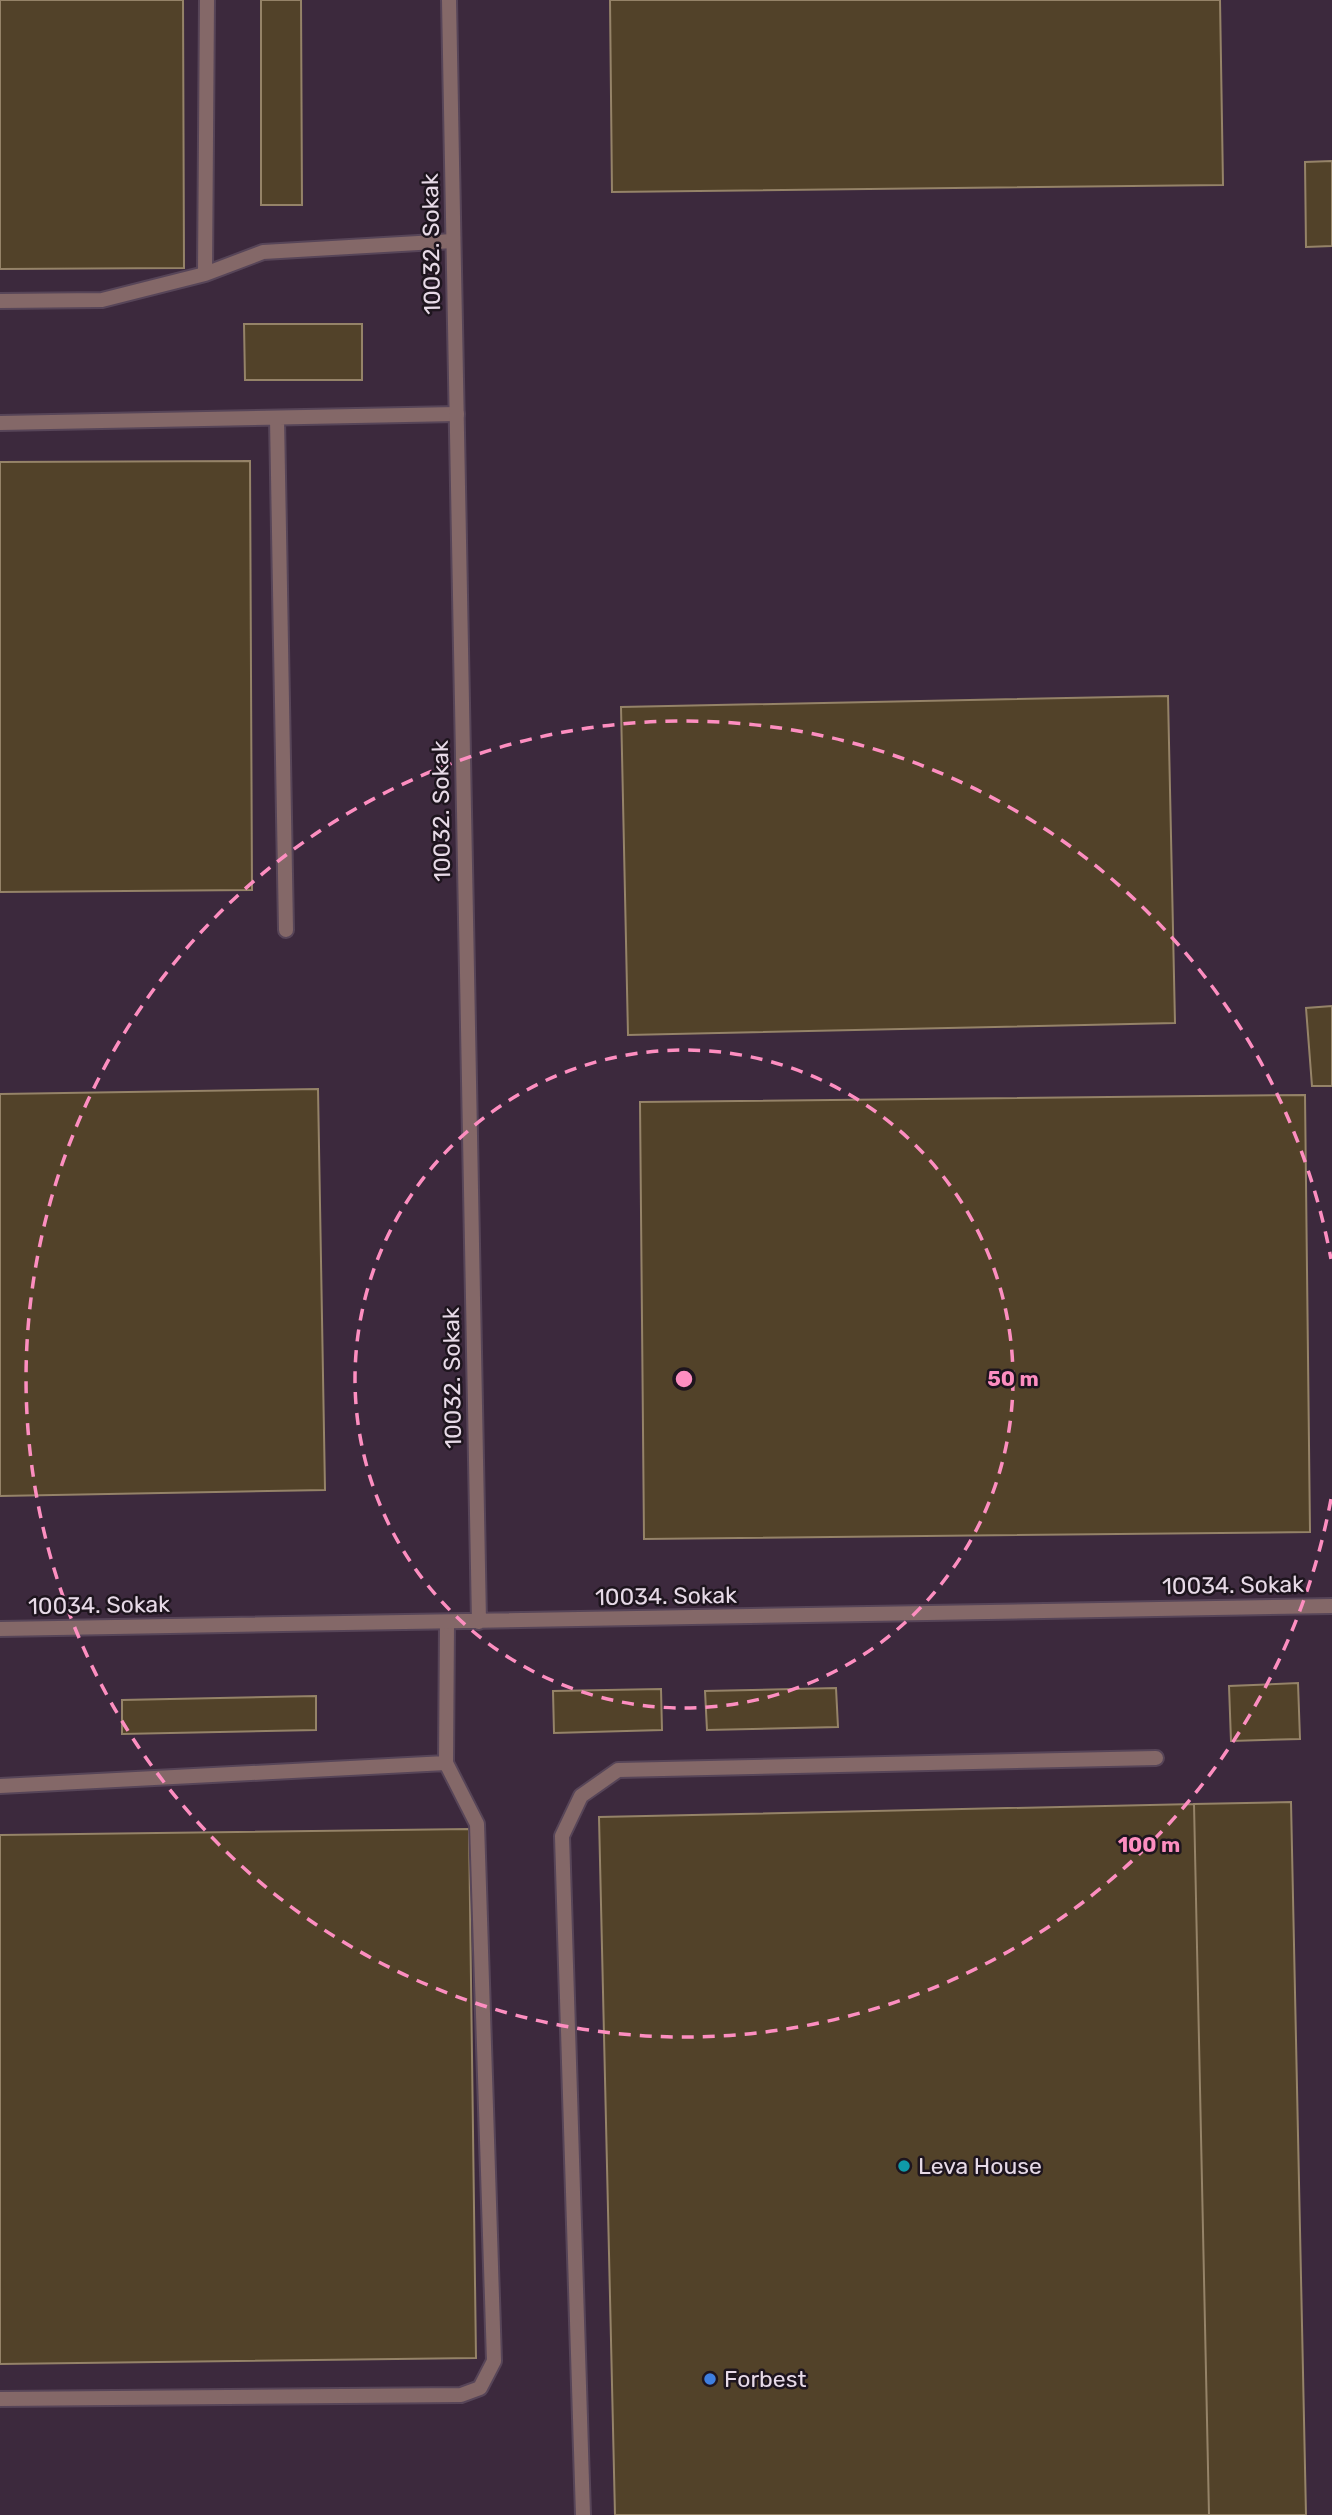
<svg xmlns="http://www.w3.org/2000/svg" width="1332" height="2515" viewBox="0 0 1332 2515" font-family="Rubik,sans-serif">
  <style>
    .building { fill: #524229; stroke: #958368; stroke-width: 2 }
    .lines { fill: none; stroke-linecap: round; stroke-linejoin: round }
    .lane-casing { stroke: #574558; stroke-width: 18 }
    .street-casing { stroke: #574558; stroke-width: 18 }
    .lane { stroke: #846868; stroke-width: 14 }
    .street { stroke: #846868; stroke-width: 14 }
    .ring { fill: none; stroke: #fd8ec0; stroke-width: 3.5; stroke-dasharray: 12 9 }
    .culture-dot { fill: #0f9aa8; stroke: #1e151e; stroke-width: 2.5 }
    .shop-dot { fill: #3f7fe0; stroke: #1e151e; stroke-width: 2.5 }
    .labels { text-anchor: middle; stroke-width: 5; stroke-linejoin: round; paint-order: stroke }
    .street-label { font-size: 23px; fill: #e7dae7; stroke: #1e151e }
    .poi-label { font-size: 23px; fill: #e7dae7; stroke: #1e151e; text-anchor: start }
    .centre { fill: #fd8ec0; stroke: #1e151e; stroke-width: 3.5 }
    .ring-label { font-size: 21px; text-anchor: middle; font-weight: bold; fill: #fd8ec0; stroke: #1e151e; stroke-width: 5; stroke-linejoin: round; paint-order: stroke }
  </style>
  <rect width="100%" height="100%" fill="#3c293d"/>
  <path class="building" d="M0 0H183L184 268 0 269Z
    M261 0H301L302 205H261Z
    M610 0H1220L1223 185 612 192Z
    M1332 161V246L1306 247 1305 162Z
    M244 324H362V380H245Z
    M250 461 252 890 0 892V462Z
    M1168 696 1175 1023 628 1035 621 707Z
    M1332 1006V1086H1312L1306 1008Z
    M318 1089 325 1490 0 1496V1094Z
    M1305 1095 1310 1532 644 1539 640 1102Z
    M1298 1683 1300 1739 1231 1741 1229 1686Z
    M836 1688 838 1727 707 1730 705 1691Z
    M661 1689 662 1730 554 1733 553 1691Z
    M316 1696V1730L122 1734V1700Z
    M1291 1802 1306 2515H1209L1194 1804Z
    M1194 1804 1209 2515H615L599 1817Z
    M469 1829 476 2358 0 2364V1835Z"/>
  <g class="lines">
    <g class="lane-casing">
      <path id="lane" d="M205 274 207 0
        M0 301 102 300 205 274 263 252 453 241
        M277 418 286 930
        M0 423 457 414
        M0 1786 446 1763
        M0 2399 461 2395 480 2388 494 2361 477 1824 446 1763 447 1622
        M583 2515 562 1836 581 1796 618 1770 1156 1758"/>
    </g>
    <g class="street-casing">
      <path id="street" d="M449 0 479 1622
        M0 1629 1332 1606"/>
    </g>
    <use href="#lane" class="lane"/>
    <use href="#street" class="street"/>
  </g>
  <g class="ring">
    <circle cx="684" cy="1379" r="329"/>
    <path d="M1331 1499A658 658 0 1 1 1331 1259"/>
  </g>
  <circle class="culture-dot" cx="904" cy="2166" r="7"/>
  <circle class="shop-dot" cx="710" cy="2379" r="7"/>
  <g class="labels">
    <g class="street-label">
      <text transform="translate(431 244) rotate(-91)" y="8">10032. Sokak</text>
      <text transform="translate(441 811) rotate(-91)" y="8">10032. Sokak</text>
      <text transform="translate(452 1378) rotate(-91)" y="8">10032. Sokak</text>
      <text transform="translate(1233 1585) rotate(-1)" y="8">10034. Sokak</text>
      <text transform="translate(666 1596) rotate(-1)" y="8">10034. Sokak</text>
      <text transform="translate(99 1605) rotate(-1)" y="8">10034. Sokak</text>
    </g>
    <g class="poi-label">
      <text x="918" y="2174">Leva House</text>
      <text x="724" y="2387">Forbest</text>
    </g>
  </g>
  <circle cx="684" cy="1379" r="10" class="centre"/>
  <g class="ring-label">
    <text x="1013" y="1386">50 m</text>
    <text x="1149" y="1852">100 m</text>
  </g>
</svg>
